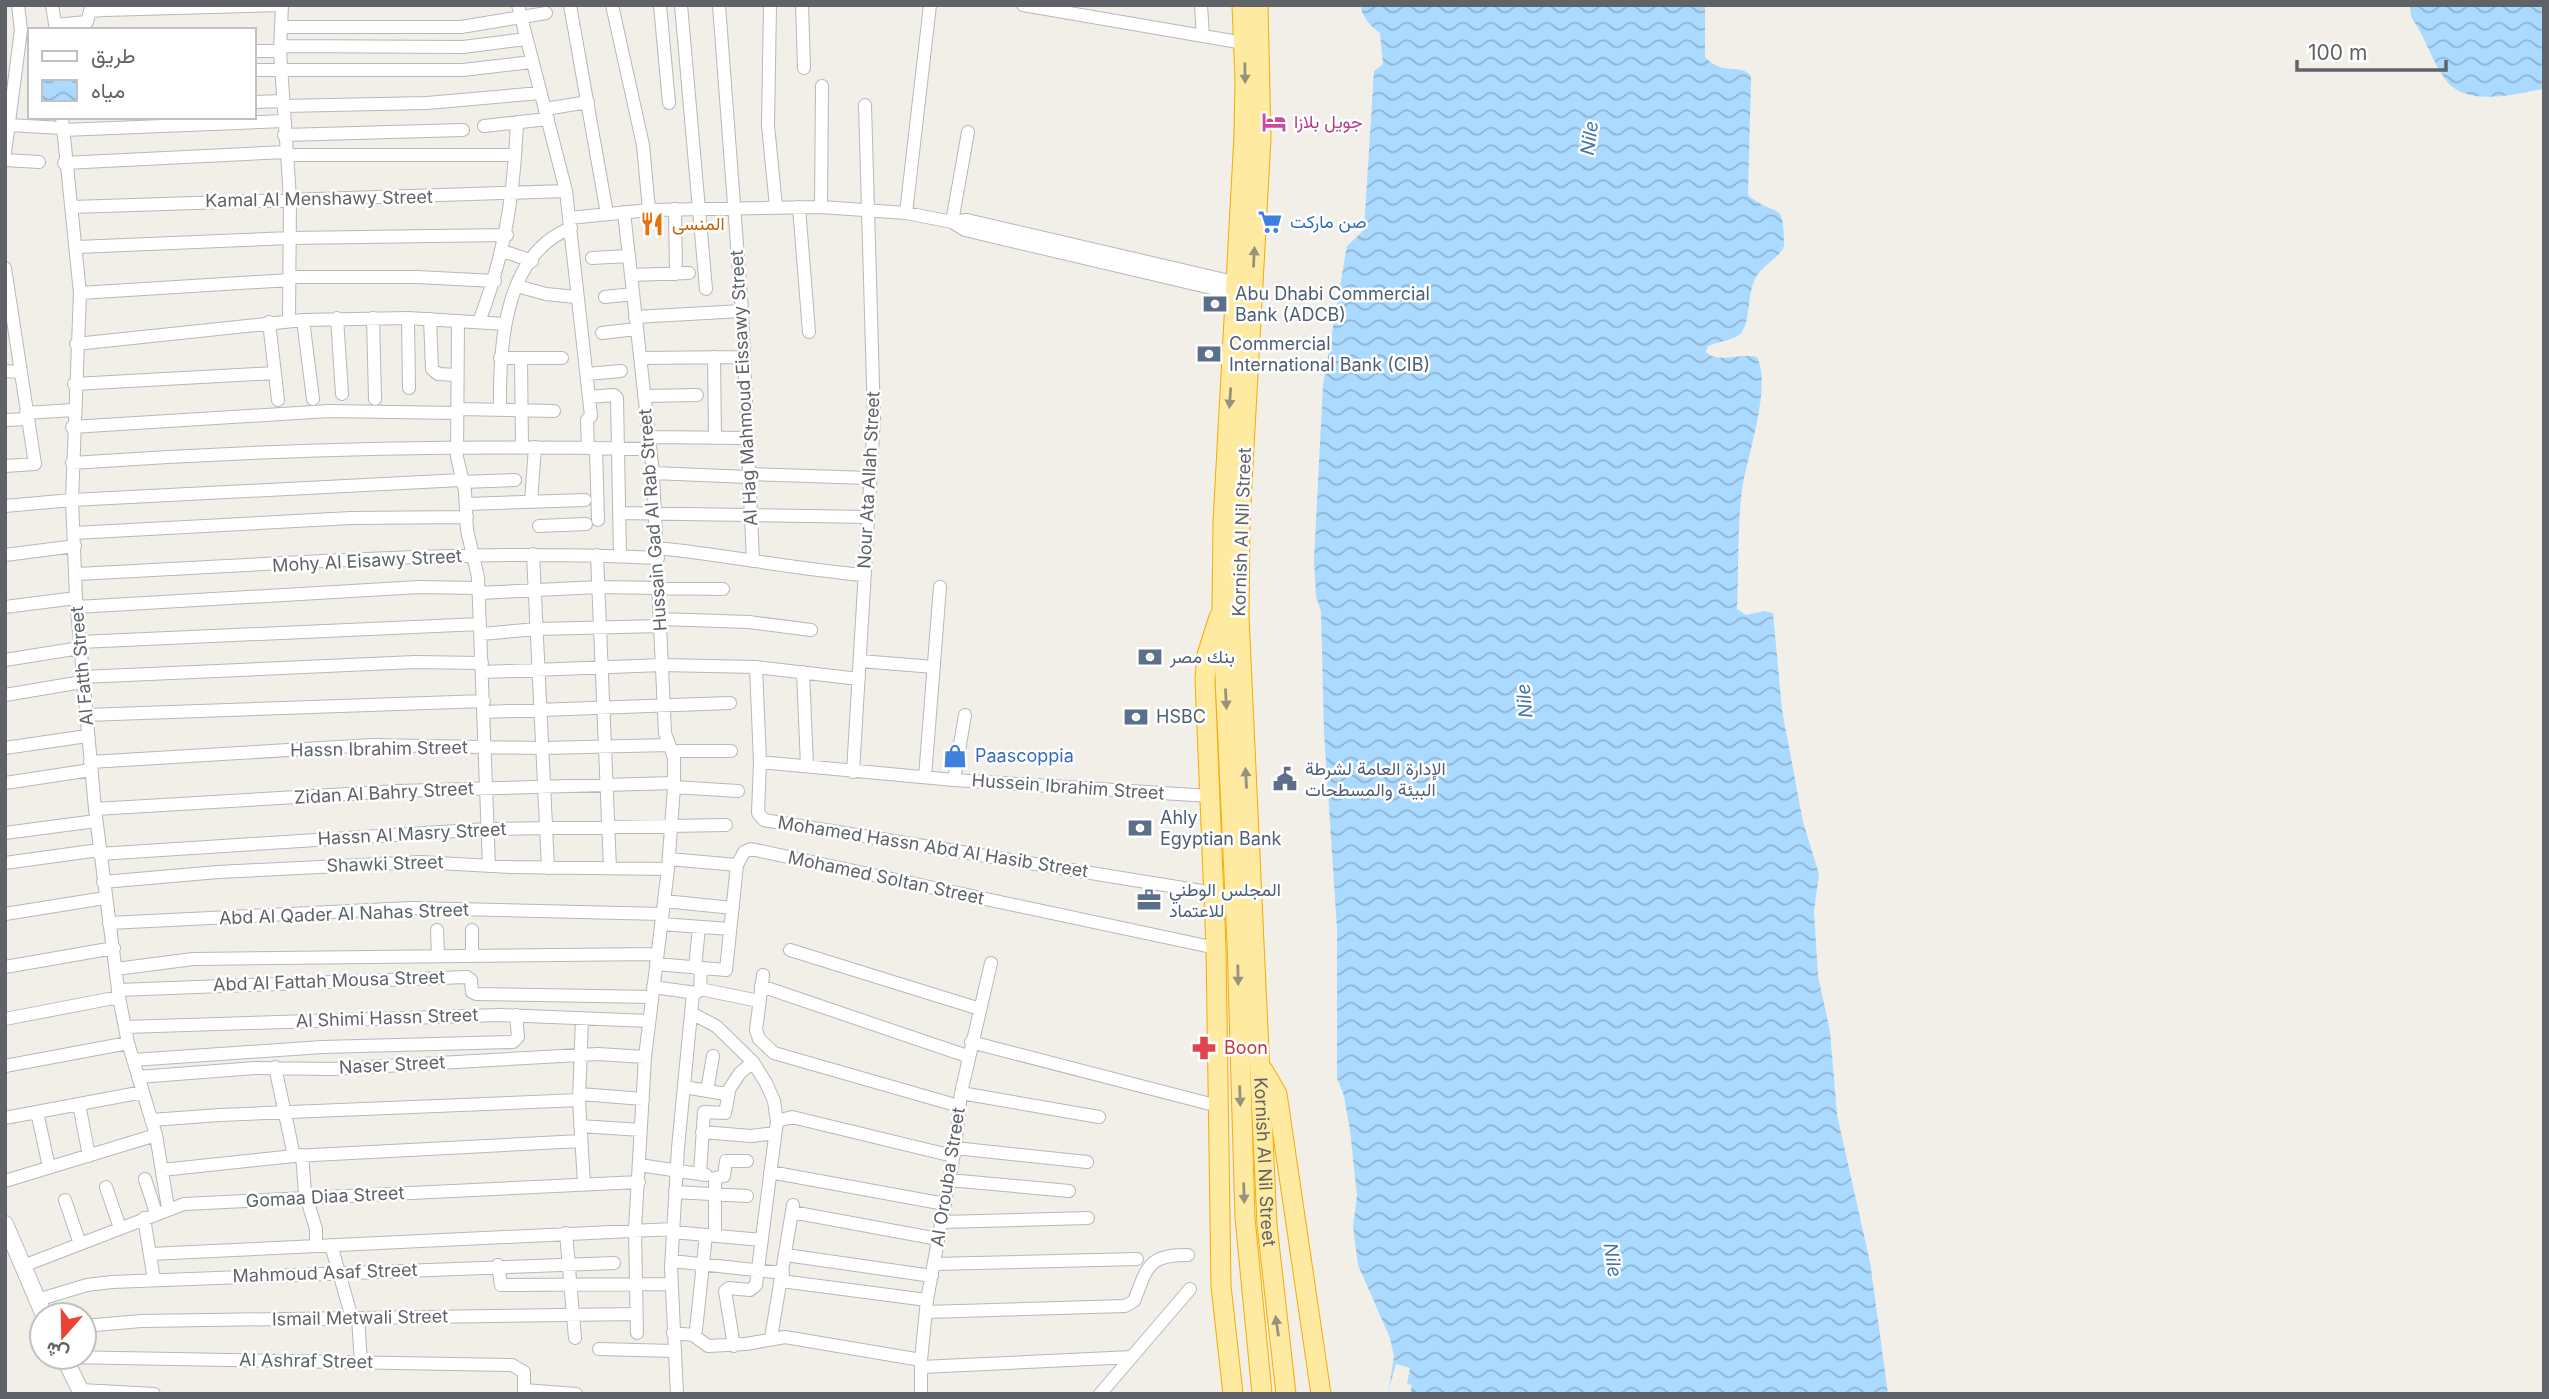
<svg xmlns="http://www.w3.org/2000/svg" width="2549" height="1399" viewBox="0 0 2549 1399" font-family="Inter,Vazirmatn,sans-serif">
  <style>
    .water { fill: url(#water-waves) }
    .pier { fill: #f1efe8 }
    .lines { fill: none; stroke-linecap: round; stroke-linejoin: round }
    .minor-casing { stroke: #b5b8bc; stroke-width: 14 }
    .secondary-casing { stroke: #b6babf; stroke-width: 18 }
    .trunk-casing { stroke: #f9ab00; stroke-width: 21 }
    .minor { stroke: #fff; stroke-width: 12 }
    .secondary { stroke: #fff; stroke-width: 16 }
    .trunk { stroke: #feeaa1; stroke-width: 19 }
    .oneway { fill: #97927c }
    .labels { text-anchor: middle; stroke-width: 5; stroke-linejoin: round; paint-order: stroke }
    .hotel-label { font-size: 18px; fill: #b23c85; stroke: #fff; text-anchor: start }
    .street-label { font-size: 18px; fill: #5f6368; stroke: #fff }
    .shop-label { font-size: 18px; fill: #366cbe; stroke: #fff; text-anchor: start }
    .food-label { font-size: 18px; fill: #c56008; stroke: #fff; text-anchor: start }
    .service-label { font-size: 18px; fill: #4e5e75; stroke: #fff; text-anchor: start }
    .health-label { font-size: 18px; fill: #be3a42; stroke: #fff; text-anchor: start }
    .water-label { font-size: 19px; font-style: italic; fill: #4174aa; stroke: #fff }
  </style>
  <defs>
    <pattern id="water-waves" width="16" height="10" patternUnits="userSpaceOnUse" patternTransform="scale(1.75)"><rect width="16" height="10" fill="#aadaff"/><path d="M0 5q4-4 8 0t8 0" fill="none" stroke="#8eb4d2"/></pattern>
  </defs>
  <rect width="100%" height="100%" fill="#f1efe8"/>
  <path class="water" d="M1361 5H1705V57C1724 77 1739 62 1751 76L1748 195C1777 220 1784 196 1784 247 1777 260 1761 266 1755 279 1747 295 1751 317 1742 332 1736 341 1716 341 1707 347L1706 352C1717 364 1742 353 1757 357 1772 387 1747 456 1742 490 1737 528 1739 570 1737 609L1746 615 1764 611 1773 613 1782 710 1803 822 1819 874 1814 911 1818 976 1830 1031 1837 1115 1870 1262 1888 1394H1388L1394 1356 1390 1338 1358 1265 1353 1226 1357 1196 1350 1130 1344 1096 1337 1078V928L1324 732 1321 611 1316 596 1314 560 1323 385 1347 246 1364 230 1374 71 1383 64 1380 33C1371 27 1361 16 1361 5Z
    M2410 5H2544V89C2515 94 2466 108 2445 79 2431 60 2425 36 2411 17Z"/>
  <path class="pier" d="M1396 1364 1410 1368 1407 1384 1412 1385 1410 1394 1388 1392Z"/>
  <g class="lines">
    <g class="minor-casing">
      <path id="minor" d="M52 5 56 30
        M282 5 280 51 290 198 289 321
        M518 5 566 191 591 416 587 420 588 448
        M570 5 607 214
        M612 5 643 145 649 210
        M660 5 669 103
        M681 5 706 289
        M719 5 742 311 753 561
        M770 5 768 125 776 207
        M802 5 804 68
        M1023 5 1244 43
        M1201 5 1203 36
        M55 25 87 22 90 11 105 10 282 5
        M281 27H461L546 13
        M280 46 463 47 526 39
        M254 51H280
        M254 70H463L531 62
        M254 102 283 101
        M283 106 427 103 540 93
        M545 109 588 102
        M62 117 80 293 72 500 76 598 95 809 119 997 128 1043 156 1135 168 1208
        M9 125 62 128
        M484 126 548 119
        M63 130 284 121
        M284 135 463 130
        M5 153 21 30 18 5
        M286 155H515
        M5 160 39 162
        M64 163 286 152
        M72 207 566 191
        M799 207 809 332
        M821 207 822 86
        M675 209 676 274
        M624 212 653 473 665 733 674 758V787L668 869 645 1057 635 1229 637 1333
        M906 213 930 5
        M569 218 649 210 821 207 906 213 952 222 967 220 1238 283
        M952 222 965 230 1237 294
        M952 222 968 132
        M77 247 290 238 507 235
        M503 251 532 261
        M592 258 629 256
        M5 268 35 464 5 466
        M631 275 689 273
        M290 277H417L495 281
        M517 286 546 294 576 297
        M80 293 290 280
        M605 297 633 294
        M635 317 742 311
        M337 318 342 394
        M373 318 375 399
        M408 318 409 388
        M430 319 432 369 438 374 457 375
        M303 320 313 399
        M458 321 457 457 465 491 467 530 478 577 489 866
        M269 322 278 400
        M479 322C505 253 514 195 517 122
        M602 333 636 329
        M76 344 303 320 408 318 505 324
        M714 357 715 438
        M500 358H562
        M521 358 522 446
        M640 358 743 357
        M5 371 20 372
        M587 374 621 371
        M74 384 275 373
        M644 396 697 395
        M589 397 614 395 617 398 620 556
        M457 409 554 411
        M500 410C499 349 503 254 571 228
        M26 413 73 410
        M5 420 27 419
        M72 427 329 411 457 413
        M649 437 746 438
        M596 448 598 520
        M72 463C267 449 456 445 650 449
        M653 473 748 477
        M748 474 870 478
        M462 482 515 480
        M531 502 535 447
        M466 504 585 500
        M5 506 72 500 461 480
        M620 513 868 517
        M539 526 586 524
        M74 533 351 518 467 517
        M657 548C727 555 794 569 864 575
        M533 554 548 868
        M5 555 75 546
        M597 555 610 868
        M76 574C269 565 464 548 658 558
        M479 593 598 587 723 589
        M5 607 76 598
        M77 607 419 587 478 588
        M660 619 749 622 811 630
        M481 634 537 629 661 626
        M80 642 480 624
        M5 660 80 648
        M860 661 934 667
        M756 667 760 762 758 813 764 820 1214 893
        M482 672 662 665 756 667 859 679
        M803 672 807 766
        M82 677 415 662 482 663
        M5 695 82 682
        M484 712 730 703
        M86 715 484 701
        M5 748 87 736
        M672 751H731
        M90 762 372 745 543 748 669 745
        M760 762 954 780 1210 796
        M853 772 874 419 865 105
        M925 777 940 587
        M954 780 965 715
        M5 783 91 770
        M674 787 738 791
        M95 809 398 791 674 783
        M5 833 96 821
        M99 854 487 829 726 825
        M669 859 737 865
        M5 863 99 850
        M103 882 218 872 420 862 511 867 668 869
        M664 901 733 908
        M5 914 105 898
        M109 923 411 908 662 914
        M661 924 730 929
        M437 930 438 955
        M472 930V955
        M790 950 980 1009
        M656 964 726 970 737 865 744 852 751 849 1216 948
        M5 967 114 948
        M695 968 699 927
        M116 969 193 959 657 954
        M763 975 756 1030 759 1039 774 1053 959 1106
        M761 986 967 1056
        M653 987 696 993 700 989 701 969
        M700 989 759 1001
        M118 990 467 977 471 980 472 992 476 994 652 997
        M691 1013 716 1026 753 1062 766 1083 774 1101 777 1121 756 1285 750 1290 729 1288 725 1291 734 1346
        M582 1018 579 1100 584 1184
        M5 1019 119 997
        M125 1027 500 1015 649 1021
        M971 1042 1218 1106
        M133 1060 322 1047 513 1042 518 1037 516 1015
        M5 1066 128 1043
        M275 1067 294 1156
        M138 1077 255 1068 332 1069 598 1054 645 1057
        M684 1087 726 1094 740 1073 753 1062
        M707 1091 713 1056
        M961 1093 1099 1117
        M580 1094 643 1099
        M79 1104 89 1156
        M37 1112 49 1167
        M5 1118 143 1092
        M151 1120 220 1115 579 1100
        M777 1121 792 1117 953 1156
        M580 1126 641 1130
        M702 1132 751 1136 775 1133
        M955 1148 1087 1162
        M302 1155 305 1193 316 1229V1245
        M639 1165 706 1175
        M162 1170 294 1156 581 1141
        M770 1172 945 1204
        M700 1174 704 1112 725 1113 729 1092
        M145 1179 156 1213
        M949 1180 1069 1191
        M5 1181 156 1135
        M106 1187 120 1228
        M675 1192 747 1196
        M65 1200 80 1244
        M792 1212 938 1239
        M144 1218 154 1280
        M942 1222 1088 1218
        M673 1232 762 1240
        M566 1233 575 1338
        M715 1236V1178L724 1176 726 1161H747
        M331 1245 352 1318
        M150 1254 673 1229
        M786 1255 932 1276
        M672 1261 783 1273
        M934 1264 1137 1259
        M498 1265 501 1285 672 1284
        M23 1266 184 1204 639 1182
        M781 1281 927 1300
        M37 1300 87 1285 112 1282 614 1263
        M926 1312 1125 1306 1134 1301C1147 1269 1147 1254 1188 1255
        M358 1318 361 1362
        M84 1326 141 1321 636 1314
        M673 1333 693 1335 696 1330 706 1235
        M693 1335 708 1346 746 1344 785 1337 921 1360
        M771 1338 793 1205
        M599 1349 674 1351
        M64 1357 512 1365 524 1372V1394
        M921 1367 1132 1357
        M81 1390 154 1394
        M524 1390 576 1394
        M677 1394 671 1267 678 1148 693 993
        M921 1394V1360L927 1300 955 1148 961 1093 991 963
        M1100 1394 1190 1289"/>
    </g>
    <g class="secondary-casing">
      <path id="secondary" d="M5 1224 44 1315
        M64 1357 82 1394"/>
    </g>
    <g class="trunk-casing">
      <g id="trunk">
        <path d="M1242 5 1245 80 1244 135 1223 522 1222 610 1237 942 1245 1218 1262 1394"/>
        <path id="s1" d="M1258 5 1261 138 1240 520 1239 617 1267 1225 1286 1394"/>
        <path d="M1219 617 1207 655 1205 679 1216 948 1221 1286 1233 1394"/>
        <path d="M1263 1070 1277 1094 1321 1394"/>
      </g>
    </g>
    <use href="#minor" class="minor"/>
    <use href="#secondary" class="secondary"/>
    <use href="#trunk" class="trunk"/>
  </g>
  <defs><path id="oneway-solid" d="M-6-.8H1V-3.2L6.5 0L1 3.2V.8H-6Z" transform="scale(1.75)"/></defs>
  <g class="oneway">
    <use href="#oneway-solid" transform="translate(1245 73) rotate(89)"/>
    <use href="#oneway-solid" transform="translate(1254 257) rotate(-87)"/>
    <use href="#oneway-solid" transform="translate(1230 398) rotate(94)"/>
    <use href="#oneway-solid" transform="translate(1226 699) rotate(87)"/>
    <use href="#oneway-solid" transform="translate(1246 778) rotate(-93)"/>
    <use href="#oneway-solid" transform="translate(1238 975) rotate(89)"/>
    <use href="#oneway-solid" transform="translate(1240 1096) rotate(88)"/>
    <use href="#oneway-solid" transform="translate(1244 1193) rotate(88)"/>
    <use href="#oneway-solid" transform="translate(1277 1326) rotate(-98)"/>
  </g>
  <defs>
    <g id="hotel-bare" transform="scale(1.89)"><path d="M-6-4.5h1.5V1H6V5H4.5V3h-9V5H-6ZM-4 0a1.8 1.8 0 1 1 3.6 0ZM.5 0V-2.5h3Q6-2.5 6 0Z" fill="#d1479c" stroke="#fff" stroke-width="2.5" paint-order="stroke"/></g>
    <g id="supermarket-bare" transform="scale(1.89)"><path d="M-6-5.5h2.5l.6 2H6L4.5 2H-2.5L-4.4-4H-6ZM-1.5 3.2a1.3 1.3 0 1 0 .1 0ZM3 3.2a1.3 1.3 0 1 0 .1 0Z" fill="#3f7fe0" stroke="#fff" stroke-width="2.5" paint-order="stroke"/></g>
    <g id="restaurant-bare" transform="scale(1.89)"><path d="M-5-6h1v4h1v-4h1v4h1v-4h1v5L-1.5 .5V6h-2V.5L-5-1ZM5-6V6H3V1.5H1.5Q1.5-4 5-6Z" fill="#e8710a" stroke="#fff" stroke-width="2.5" paint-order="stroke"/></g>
    <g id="bank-bare" transform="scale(1.89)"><path d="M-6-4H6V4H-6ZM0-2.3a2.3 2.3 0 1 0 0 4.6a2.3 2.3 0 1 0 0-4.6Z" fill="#5c6f8a" stroke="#fff" stroke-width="2.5" paint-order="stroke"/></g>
    <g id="shop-bare" transform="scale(1.89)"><path d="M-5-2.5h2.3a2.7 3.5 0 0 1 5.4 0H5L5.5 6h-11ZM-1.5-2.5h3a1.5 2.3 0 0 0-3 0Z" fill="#3f7fe0" stroke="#fff" stroke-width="2.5" paint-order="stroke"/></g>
    <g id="civic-bare" transform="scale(1.89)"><path d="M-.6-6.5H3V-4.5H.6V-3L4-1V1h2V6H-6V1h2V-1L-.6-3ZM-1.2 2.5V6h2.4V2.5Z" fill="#5c6f8a" stroke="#fff" stroke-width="2.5" paint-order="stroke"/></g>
    <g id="office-bare" transform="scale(1.89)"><path d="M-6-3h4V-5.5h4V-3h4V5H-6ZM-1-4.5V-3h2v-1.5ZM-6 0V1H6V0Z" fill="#5c6f8a" stroke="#fff" stroke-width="2.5" paint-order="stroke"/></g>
    <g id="pharmacy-bare" transform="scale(1.89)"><path d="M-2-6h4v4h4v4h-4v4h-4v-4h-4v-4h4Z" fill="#e0444e" stroke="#fff" stroke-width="2.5" paint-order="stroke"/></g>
  </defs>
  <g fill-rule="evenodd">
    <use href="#hotel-bare" x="1274" y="122"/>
    <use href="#supermarket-bare" x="1270" y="222"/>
    <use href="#restaurant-bare" x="652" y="224"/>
    <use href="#bank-bare" x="1215" y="304"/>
    <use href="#bank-bare" x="1209" y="354"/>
    <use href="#bank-bare" x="1150" y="657"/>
    <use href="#bank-bare" x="1136" y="717"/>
    <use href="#shop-bare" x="955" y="756"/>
    <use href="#civic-bare" x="1285" y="779"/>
    <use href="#bank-bare" x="1140" y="828"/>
    <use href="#office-bare" x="1149" y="900"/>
    <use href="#pharmacy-bare" x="1204" y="1048"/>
  </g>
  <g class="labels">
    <g class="hotel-label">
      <text x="1294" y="128">جويل بلازا</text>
    </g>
    <g class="street-label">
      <text transform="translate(319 199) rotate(-1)" y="6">Kamal Al Menshawy Street</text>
      <text transform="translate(744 388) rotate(-93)" y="6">Al Hag Mahmoud Eissawy Street</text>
      <text transform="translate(869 480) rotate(-87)" y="6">Nour Ata Allah Street</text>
      <text transform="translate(653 520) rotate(-94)" y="6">Hussain Gad Al Rab Street</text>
      <text transform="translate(1242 532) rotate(-88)" y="6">Kornish Al Nil Street</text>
      <text transform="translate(367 561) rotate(-3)" y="6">Mohy Al Eisawy Street</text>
      <text transform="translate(82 666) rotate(-95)" y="6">Al Fatth Street</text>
      <text transform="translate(379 749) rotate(-1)" y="6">Hassn Ibrahim Street</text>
      <text transform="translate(1068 787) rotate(4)" y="6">Hussein Ibrahim Street</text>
      <text transform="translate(384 793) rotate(-3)" y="6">Zidan Al Bahry Street</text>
      <text transform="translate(412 834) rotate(-3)" y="6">Hassn Al Masry Street</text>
      <text transform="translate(933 847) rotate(9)" y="6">Mohamed Hassn Abd Al Hasib Street</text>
      <text transform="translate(385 864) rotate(-2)" y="6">Shawki Street</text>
      <text transform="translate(886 878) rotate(12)" y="6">Mohamed Soltan Street</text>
      <text transform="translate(344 914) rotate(-2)" y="6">Abd Al Qader Al Nahas Street</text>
      <text transform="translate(329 981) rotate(-2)" y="6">Abd Al Fattah Mousa Street</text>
      <text transform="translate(387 1018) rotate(-2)" y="6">Al Shimi Hassn Street</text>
      <text transform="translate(392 1065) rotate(-3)" y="6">Naser Street</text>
      <text dy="6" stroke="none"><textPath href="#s1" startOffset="1158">Kornish Al Nil Street</textPath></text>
      <text transform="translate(948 1177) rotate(-81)" y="6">Al Orouba Street</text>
      <text transform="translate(325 1197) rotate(-3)" y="6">Gomaa Diaa Street</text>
      <text transform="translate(325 1273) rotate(-2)" y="6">Mahmoud Asaf Street</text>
      <text transform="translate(360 1318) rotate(-1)" y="6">Ismail Metwali Street</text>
      <text transform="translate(306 1361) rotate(1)" y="6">Al Ashraf Street</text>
    </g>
    <g class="shop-label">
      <text x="1290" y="228">صن ماركت</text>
      <text x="975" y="762">Paascoppia</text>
    </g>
    <g class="food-label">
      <text x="672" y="230">المنسى</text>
    </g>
    <g class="service-label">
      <text x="1235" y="300">Abu Dhabi Commercial<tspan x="1235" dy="21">Bank (ADCB)</tspan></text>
      <text x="1229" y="350">Commercial<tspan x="1229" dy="21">International Bank (CIB)</tspan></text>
      <text x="1170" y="663">بنك مصر</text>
      <text x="1156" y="723">HSBC</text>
      <text x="1305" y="775">الإدارة العامة لشرطة<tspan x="1305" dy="21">البيئة والمسطحات</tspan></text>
      <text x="1160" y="824">Ahly<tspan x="1160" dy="21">Egyptian Bank</tspan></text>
      <text x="1169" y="896">المجلس الوطني<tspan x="1169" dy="21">للاعتماد</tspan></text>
    </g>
    <g class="health-label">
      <text x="1224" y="1054">Boon</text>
    </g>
    <g class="water-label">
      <text transform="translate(1589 138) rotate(-82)" y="7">Nile</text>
      <text transform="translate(1524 701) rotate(-95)" y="7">Nile</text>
      <text transform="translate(1613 1260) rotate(81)" y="7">Nile</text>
    </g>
  </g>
  <rect width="2549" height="1399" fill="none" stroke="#5f6368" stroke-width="14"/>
  <rect x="28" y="28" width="228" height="91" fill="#ffffff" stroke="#bfc1c3" stroke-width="2"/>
  <rect x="42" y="51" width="35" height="10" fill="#ffffff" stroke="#bfc1c3" stroke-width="2"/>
  <text x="91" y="63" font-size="21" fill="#5f6368">طريق</text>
  <rect x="42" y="80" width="35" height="21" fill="url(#water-waves)" stroke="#bfc1c3" stroke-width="2"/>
  <text x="91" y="98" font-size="21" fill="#5f6368">مياه</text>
  <g transform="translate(63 1336) rotate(200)"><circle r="33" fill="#ffffff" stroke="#bfc1c3" stroke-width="2"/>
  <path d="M0-5L12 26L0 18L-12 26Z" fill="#ea4335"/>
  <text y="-10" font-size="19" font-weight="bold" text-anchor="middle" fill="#5f6368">ش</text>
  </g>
  <path d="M2297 60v10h149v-10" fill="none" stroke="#5f6368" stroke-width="3.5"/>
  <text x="2308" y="60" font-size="21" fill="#5f6368" stroke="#ffffff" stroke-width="5" paint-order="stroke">100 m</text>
</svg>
